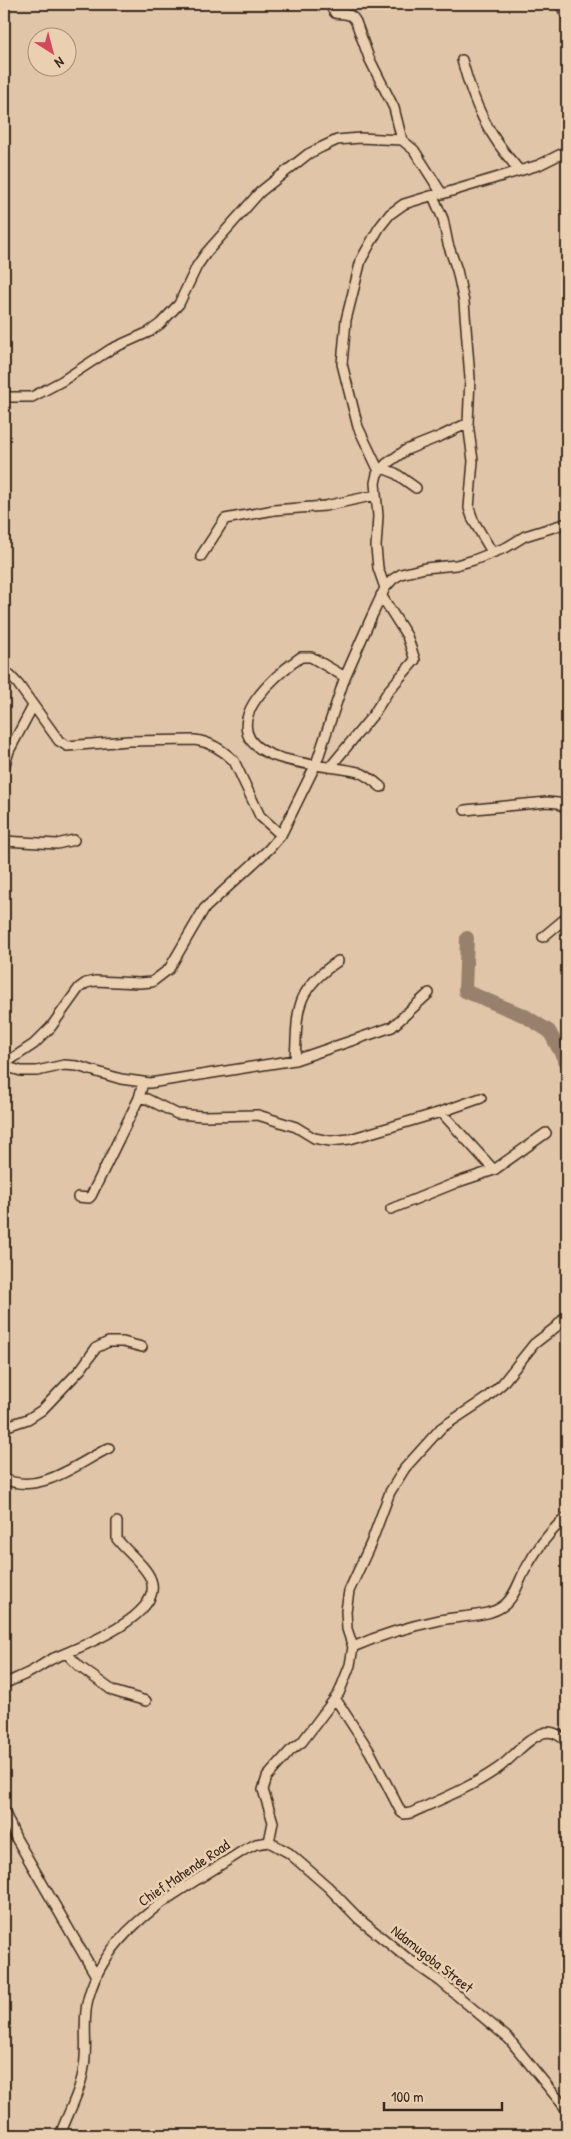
<svg xmlns="http://www.w3.org/2000/svg" width="571" height="2139" viewBox="0 0 571 2139" font-family="'Patrick Hand',sans-serif">
  <style>
    .lines { fill: none; stroke-linecap: round; stroke-linejoin: round }
    .river { stroke: #98816c; stroke-width: 14 }
    .minor-casing { stroke: #3b2a1e; stroke-width: 12 }
    .minor { stroke: #eacfb1; stroke-width: 9 }
    .labels { text-anchor: middle; stroke-width: 5; stroke-linejoin: round; paint-order: stroke }
    .street-label { font-size: 15px; fill: #3b2a1e; stroke: #eacfb1 }
  </style>
  <rect width="100%" height="100%" fill="#e0c5a8"/>
  <filter id="ink" filterUnits="userSpaceOnUse"><feTurbulence type="fractalNoise" baseFrequency=".02" numOctaves="2"/><feDisplacementMap in="SourceGraphic" scale="10" xChannelSelector="R" yChannelSelector="G"/><feConvolveMatrix kernelMatrix="1 2 1 2 8 2 1 2 1" color-interpolation-filters="sRGB"/></filter>
  <g filter="url(#ink)">
    <g class="lines">
      <path class="river" d="M467 938 465 991 525 1016 549 1031 567 1064"/>
      <g class="minor-casing">
        <path id="minor" d="M329 4 335 13C345 15 351 12 356 22L369 58 394 108 402 140
          M560 4 567 17
          M462 60C474 105 488 135 519 170
          M433 196 443 219 448 244 457 270 464 302 470 378 468 423 473 461 469 508 473 520 492 552
          M4 397H32L62 381 111 349 149 332 160 324 179 304 197 266 206 253 260 192 308 154 322 147 337 140 360 138 402 140 414 150 442 194 539 165 567 151
          M382 468 395 473 416 488
          M379 471 358 427 342 364 346 320 361 260 379 228 390 214 404 204 437 194
          M201 556 225 519 274 510 325 506 376 495
          M385 588 378 568 376 547 378 516 375 483 377 474 386 464 406 450 441 436 468 423
          M4 669 18 684 59 741 67 746 128 741 195 740C210 742 224 751 234 761L260 816 281 835
          M345 677 311 657H301C282 670 251 697 247 719 237 766 330 764 358 772 367 775 374 781 381 787
          M331 766 373 715 389 690 415 660 407 636 381 595
          M4 768 9 751 33 706
          M465 810 547 802 558 803 567 809
          M4 841 57 844 74 840
          M543 937 567 917
          M295 1060C298 1010 293 992 338 961
          M4 1064 34 1044 51 1027 79 988 86 983 95 981 139 983 152 982 169 969 204 909 269 849 281 835 316 764 345 677 371 618 385 588 393 579 401 574 425 568 456 565 474 560 507 547 525 536 567 523
          M4 1066 21 1071H37L64 1065 77 1066 121 1079 150 1083 295 1060 392 1027 429 993
          M139 1098 147 1099 177 1114 203 1116 258 1115 296 1127 314 1138 330 1141 350 1139 441 1112 481 1098
          M441 1112 494 1170 546 1133
          M78 1197 89 1198 91 1196 139 1098 143 1083
          M391 1209 458 1182 494 1170
          M4 1427 28 1419 42 1410 81 1369 96 1348 108 1342H123L142 1347
          M4 1479C41 1495 76 1464 109 1448
          M353 1647C380 1635 411 1626 440 1620 458 1616 489 1617 503 1606 514 1599 519 1581 525 1570 536 1550 549 1531 567 1517
          M67 1654 80 1667 113 1691 146 1701
          M4 1684C12 1680 20 1677 28 1673 37 1669 45 1662 54 1658 78 1648 164 1616 151 1580 146 1566 126 1551 117 1539V1522
          M335 1698 370 1752 401 1812 404 1814 411 1813C440 1800 471 1787 497 1769 512 1759 525 1740 543 1733 552 1730 561 1736 567 1742
          M4 1811 16 1838 96 1976
          M269 1842 273 1822 263 1790 267 1777 290 1751 302 1742 339 1693 350 1665 353 1647 347 1629 346 1611 349 1591 371 1543 390 1492 405 1468 441 1428 485 1399 502 1384 534 1344 556 1327 567 1315
          M60 2135C68 2113 81 2090 84 2067 88 2044 82 2021 88 1999 107 1924 185 1889 244 1850L256 1844 269 1842 289 1853 328 1887 359 1919 407 1958 440 1981 509 2039 567 2110"/>
      </g>
      <use href="#minor" class="minor"/>
    </g>
  </g>
  <g class="labels">
    <g class="street-label">
      <text transform="translate(184 1873) rotate(-34)" y="5">Chief Mahende Road</text>
      <text transform="translate(432 1959) rotate(38)" y="5">Ndamugoba Street</text>
    </g>
  </g>
  <rect width="571" height="2139" fill="none" stroke="#eacfb1" stroke-width="20"/>
  <rect x="10" y="10" width="551" height="2119" fill="none" stroke="#3b2a1e" stroke-width="2" filter="url(#ink)"/>
  <g transform="translate(52 52) rotate(144)"><circle r="24" fill="#eacfb1" stroke="#a48d76"/>
  <path d="M0-4L9 19L0 12L-9 19Z" fill="#d1495b"/>
  <text y="-8" font-size="14" font-weight="bold" text-anchor="middle" fill="#3b2a1e">N</text>
  </g>
  <path d="M384 2102v8h118v-8" fill="none" stroke="#3b2a1e" stroke-width="2.5"/>
  <text x="391" y="2102" font-size="15" fill="#3b2a1e" stroke="#eacfb1" stroke-width="4" paint-order="stroke">100 m</text>
</svg>
